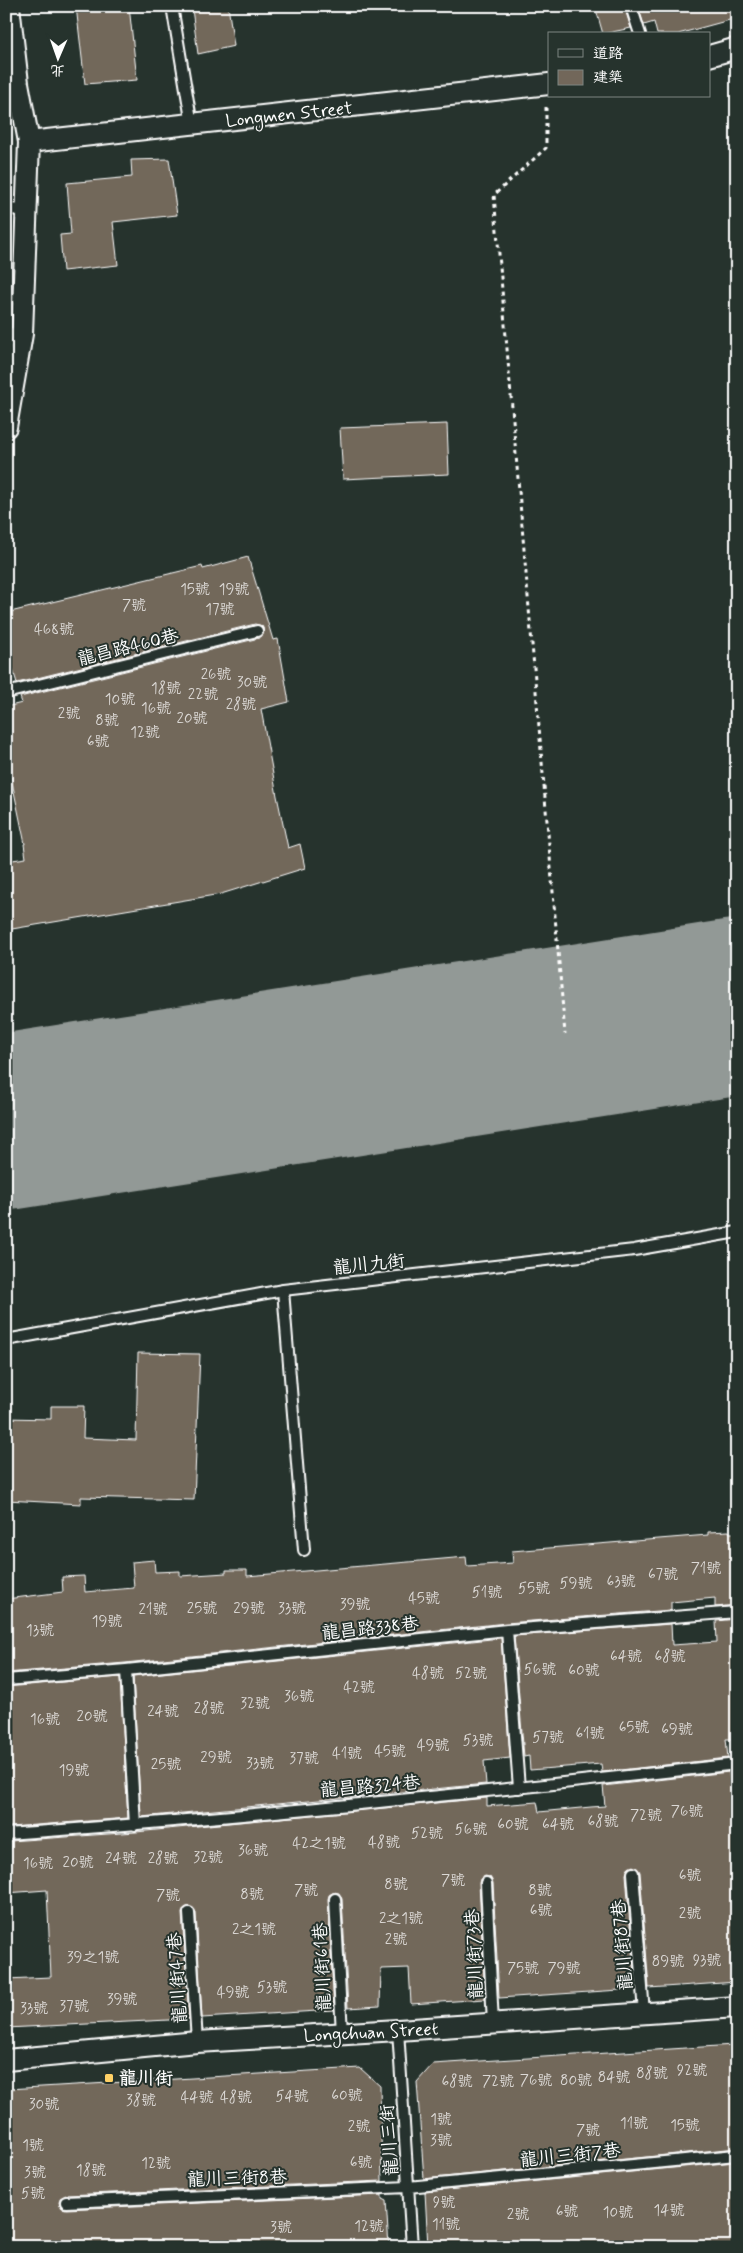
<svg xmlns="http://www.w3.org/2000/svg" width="743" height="2253" viewBox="0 0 743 2253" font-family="Mynerve,'LXGW WenKai TC',sans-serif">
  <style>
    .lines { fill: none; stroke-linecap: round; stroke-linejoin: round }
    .runway { stroke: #929996; stroke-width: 176 }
    .building { fill: #72675a; stroke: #fff }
    .service-casing { stroke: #fff; stroke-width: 14 }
    .minor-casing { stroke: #fff; stroke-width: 24 }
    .path { stroke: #fff; stroke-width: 3; stroke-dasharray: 4 4; stroke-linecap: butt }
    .service { stroke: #26332d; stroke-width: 10 }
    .minor { stroke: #26332d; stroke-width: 20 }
    .poi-dot { fill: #ffd166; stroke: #26332d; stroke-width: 2 }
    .labels { text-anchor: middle; stroke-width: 4; stroke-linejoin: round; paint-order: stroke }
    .number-label { font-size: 15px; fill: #dcd9d6 }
    .street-label { font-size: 18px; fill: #fff; stroke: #26332d }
    .poi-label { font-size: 18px; font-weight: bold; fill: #fff; stroke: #26332d; text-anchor: start }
  </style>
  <rect width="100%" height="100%" fill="#26332d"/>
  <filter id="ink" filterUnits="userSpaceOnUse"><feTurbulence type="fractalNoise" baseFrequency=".02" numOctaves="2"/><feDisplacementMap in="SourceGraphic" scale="10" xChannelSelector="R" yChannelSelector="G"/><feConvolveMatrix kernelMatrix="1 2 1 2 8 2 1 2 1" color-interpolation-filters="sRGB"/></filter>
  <g filter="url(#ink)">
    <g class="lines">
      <path class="runway" d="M6 1122 737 1007"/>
    </g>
    <path class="building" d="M76 6H129L137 80 85 84Z
      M206 6H228L234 46 198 54 192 9Z
      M595 6H624L631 28 603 34Z
      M638 6H737V18L678 34H657L654 22 644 25Z
      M169 159 177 215 113 222 118 265 63 271 60 235 71 234 67 183 132 177 131 160Z
      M447 424 449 474 343 479 340 428Z
      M248 557 273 640 278 639 289 702 261 709 277 796 288 848 300 844 305 868 221 894 6 930V861L26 858 24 844H25L11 777 6 778V707L22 703 20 697 259 638 262 636 264 630 262 626 255 624 17 683 6 647V613L202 566 203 569Z
      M138 1353 200 1354 194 1500 81 1497V1504L6 1500V1418L51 1419V1406H84L83 1438 136 1440Z
      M729 1531 730 1533H737V1605L715 1607V1598L671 1602V1610L506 1623 125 1663 6 1673V1599L63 1592 62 1577 84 1576 85 1592 134 1588 132 1562 154 1560 155 1572 180 1571V1576L226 1573V1570H247V1576L466 1557 467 1566 513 1563 512 1551 708 1535V1532Z
      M737 1619V1739H726L728 1758 602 1772 601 1764 530 1770 529 1756 524 1757 514 1636 671 1624 672 1645 717 1642 716 1621Z
      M501 1638 510 1758 484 1761 486 1784 141 1817 133 1676Z
      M120 1677 128 1818 10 1827V1803L6 1804V1687Z
      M729 1772 730 1785 737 1784V1982L649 1988 640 1872 638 1869 633 1866 629 1868 626 1874 635 1989 499 1998 493 1883 490 1877 485 1876 480 1879 479 1883 485 1999 411 2004 409 1968 381 1969 380 2006 348 2008 342 1899 339 1893 334 1892 329 1895 328 1899 334 2010 202 2018 196 1913 194 1909 189 1906 185 1908 182 1913 189 2019 6 2028V1979L51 1977 47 1890 6 1893V1849H11L10 1841 136 1832 487 1798V1806L537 1802 539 1812 591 1807 605 1806 603 1786Z
      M734 2045 737 2148 424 2179 417 2082 433 2064Z
      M360 2068 380 2086 382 2181 66 2195 60 2198 59 2203 62 2208 66 2209 382 2195V2199L386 2201 389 2247H6V2185H11L10 2135H8V2089Z
      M735 2162 737 2247H428L425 2192Z"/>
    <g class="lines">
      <g class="service-casing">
        <path id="service" d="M172 6 192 125
          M631 6 640 34
          M6 209 27 210
          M6 333 22 334
          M6 693 257 631
          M283 1290 304 1550
          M6 1340 283 1290 634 1250 737 1232
          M507 1630 519 1788
          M126 1670 135 1825
          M6 1680 126 1670 507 1630 737 1612
          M6 1834C250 1817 494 1791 737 1764
          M633 1873 644 2013
          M486 1883 493 2024
          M335 1899 342 2034
          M189 1913 197 2042
          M398 2030 412 2247
          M66 2202 408 2187 736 2155"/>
      </g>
      <g class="minor-casing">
        <path id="minor" d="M709 56 737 48
          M29 142 549 84
          M6 427 22 334 29 142 18 83 9 6
          M6 2060 197 2042 398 2030 737 2007"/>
      </g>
      <path class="path" d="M546 107V148L494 195 565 1034"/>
      <use href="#service" class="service"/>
      <use href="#minor" class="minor"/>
    </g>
  </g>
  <rect class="poi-dot" x="104" y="2073" width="10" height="10" rx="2.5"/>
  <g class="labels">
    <g class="number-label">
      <text x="195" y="594">15號</text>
      <text x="234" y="594">19號</text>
      <text x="134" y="610">7號</text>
      <text x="220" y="614">17號</text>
      <text x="54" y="634">468號</text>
      <text x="216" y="679">26號</text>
      <text x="252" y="687">30號</text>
      <text x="166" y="693">18號</text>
      <text x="203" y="699">22號</text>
      <text x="120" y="704">10號</text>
      <text x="241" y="709">28號</text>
      <text x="156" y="713">16號</text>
      <text x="69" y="718">2號</text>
      <text x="192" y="723">20號</text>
      <text x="107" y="725">8號</text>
      <text x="145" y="737">12號</text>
      <text x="98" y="746">6號</text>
      <text x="706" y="1573">71號</text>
      <text x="663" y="1579">67號</text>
      <text x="621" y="1586">63號</text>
      <text x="576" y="1588">59號</text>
      <text x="534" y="1593">55號</text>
      <text x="487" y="1597">51號</text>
      <text x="424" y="1603">45號</text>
      <text x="355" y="1609">39號</text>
      <text x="202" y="1613">25號</text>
      <text x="249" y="1613">29號</text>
      <text x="292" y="1613">33號</text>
      <text x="153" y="1614">21號</text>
      <text x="107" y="1626">19號</text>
      <text x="40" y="1635">13號</text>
      <text x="626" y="1661">64號</text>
      <text x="670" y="1661">68號</text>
      <text x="540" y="1674">56號</text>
      <text x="584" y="1675">60號</text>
      <text x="428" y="1678">48號</text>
      <text x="471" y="1678">52號</text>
      <text x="359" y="1692">42號</text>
      <text x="299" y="1701">36號</text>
      <text x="255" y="1708">32號</text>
      <text x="209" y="1713">28號</text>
      <text x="163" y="1716">24號</text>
      <text x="92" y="1721">20號</text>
      <text x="45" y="1724">16號</text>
      <text x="634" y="1732">65號</text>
      <text x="677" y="1734">69號</text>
      <text x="590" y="1738">61號</text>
      <text x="548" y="1742">57號</text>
      <text x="478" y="1745">53號</text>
      <text x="433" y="1750">49號</text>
      <text x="390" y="1756">45號</text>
      <text x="347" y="1758">41號</text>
      <text x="216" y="1762">29號</text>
      <text x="304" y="1763">37號</text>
      <text x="260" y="1768">33號</text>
      <text x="166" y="1769">25號</text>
      <text x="74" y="1775">19號</text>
      <text x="687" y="1816">76號</text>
      <text x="646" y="1820">72號</text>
      <text x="603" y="1826">68號</text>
      <text x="513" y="1829">60號</text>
      <text x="558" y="1829">64號</text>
      <text x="471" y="1834">56號</text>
      <text x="427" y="1838">52號</text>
      <text x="384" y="1847">48號</text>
      <text x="319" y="1848">42之1號</text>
      <text x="253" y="1855">36號</text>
      <text x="208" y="1862">32號</text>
      <text x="121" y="1863">24號</text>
      <text x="163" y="1863">28號</text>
      <text x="78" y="1867">20號</text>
      <text x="38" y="1868">16號</text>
      <text x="690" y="1880">6號</text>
      <text x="453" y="1885">7號</text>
      <text x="396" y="1889">8號</text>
      <text x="306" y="1895">7號</text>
      <text x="540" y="1895">8號</text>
      <text x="252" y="1899">8號</text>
      <text x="168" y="1900">7號</text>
      <text x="541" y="1915">6號</text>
      <text x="690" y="1918">2號</text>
      <text x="401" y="1923">2之1號</text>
      <text x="254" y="1934">2之1號</text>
      <text x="396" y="1944">2號</text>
      <text x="93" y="1962">39之1號</text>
      <text x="707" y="1965">93號</text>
      <text x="668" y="1966">89號</text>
      <text x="523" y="1973">75號</text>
      <text x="564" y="1973">79號</text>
      <text x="272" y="1992">53號</text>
      <text x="233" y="1997">49號</text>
      <text x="122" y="2004">39號</text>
      <text x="74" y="2011">37號</text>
      <text x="34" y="2013">33號</text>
      <text x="692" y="2075">92號</text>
      <text x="652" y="2078">88號</text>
      <text x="614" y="2082">84號</text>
      <text x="536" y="2085">76號</text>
      <text x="576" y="2085">80號</text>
      <text x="457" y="2086">68號</text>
      <text x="498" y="2086">72號</text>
      <text x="347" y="2100">60號</text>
      <text x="292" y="2101">54號</text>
      <text x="197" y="2102">44號</text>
      <text x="236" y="2102">48號</text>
      <text x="141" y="2105">38號</text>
      <text x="44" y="2109">30號</text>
      <text x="441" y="2124">1號</text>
      <text x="634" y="2128">11號</text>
      <text x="685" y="2130">15號</text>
      <text x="359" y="2131">2號</text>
      <text x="588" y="2135">7號</text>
      <text x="441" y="2145">3號</text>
      <text x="33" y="2150">1號</text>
      <text x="361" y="2167">6號</text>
      <text x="156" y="2168">12號</text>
      <text x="91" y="2175">18號</text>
      <text x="35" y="2177">3號</text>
      <text x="33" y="2198">5號</text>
      <text x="444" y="2207">9號</text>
      <text x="669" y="2215">14號</text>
      <text x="567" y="2216">6號</text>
      <text x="618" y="2217">10號</text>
      <text x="518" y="2219">2號</text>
      <text x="446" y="2229">11號</text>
      <text x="369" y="2231">12號</text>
      <text x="281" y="2232">3號</text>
    </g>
    <g class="street-label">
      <text transform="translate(289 114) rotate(-6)" y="6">Longmen Street</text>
      <text transform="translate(128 647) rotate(-14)" y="6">龍昌路460巷</text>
      <text transform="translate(369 1264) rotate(-6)" y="6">龍川九街</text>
      <text transform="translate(370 1628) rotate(-6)" y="6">龍昌路338巷</text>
      <text transform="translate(370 1786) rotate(-5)" y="6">龍昌路324巷</text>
      <text transform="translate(622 1945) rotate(-95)" y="6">龍川街87巷</text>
      <text transform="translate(474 1954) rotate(-93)" y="6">龍川街73巷</text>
      <text transform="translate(322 1967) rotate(-93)" y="6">龍川街61巷</text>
      <text transform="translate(177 1978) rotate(-94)" y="6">龍川街47巷</text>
      <text transform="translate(371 2032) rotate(-3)" y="6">Longchuan Street</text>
      <text transform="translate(389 2140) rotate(-94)" y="6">龍川三街</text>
      <text transform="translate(570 2155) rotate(-6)" y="6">龍川三街7巷</text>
      <text transform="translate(237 2178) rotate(-2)" y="6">龍川三街8巷</text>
    </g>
    <g class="poi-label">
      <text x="119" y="2084">龍川街</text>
    </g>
  </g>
  <rect width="743" height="2253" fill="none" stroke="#26332d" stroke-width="25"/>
  <rect x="12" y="12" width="718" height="2228" fill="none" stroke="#fff" stroke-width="2" filter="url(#ink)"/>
  <rect x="548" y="32" width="162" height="65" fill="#26332d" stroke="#7d8581"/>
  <rect x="558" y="49" width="25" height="8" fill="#26332d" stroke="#7d8581"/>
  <text x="593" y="58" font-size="15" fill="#ffffff">道路</text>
  <rect x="558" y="70" width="25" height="15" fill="#72675a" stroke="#7d8581"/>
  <text x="593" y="82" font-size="15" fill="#ffffff">建築</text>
  <g transform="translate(58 58) rotate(182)" stroke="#26332d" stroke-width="4" paint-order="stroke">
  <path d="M0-4L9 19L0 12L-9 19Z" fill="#ffffff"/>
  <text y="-8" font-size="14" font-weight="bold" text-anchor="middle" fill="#ffffff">北</text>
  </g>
</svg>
